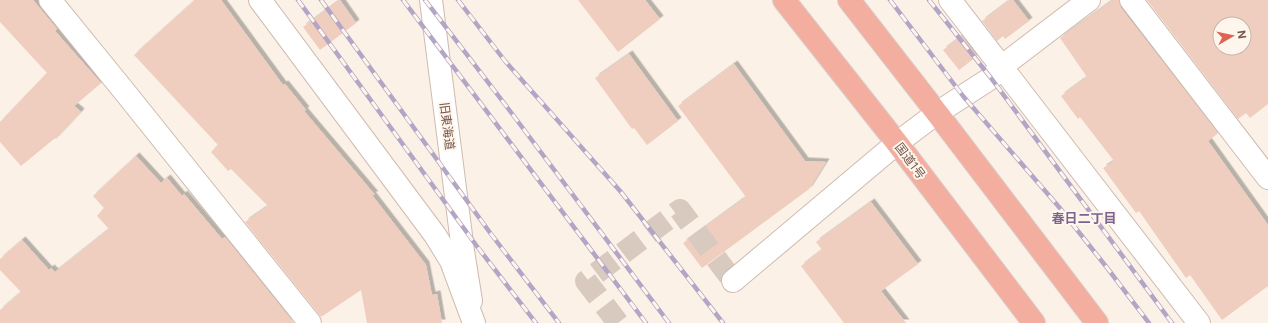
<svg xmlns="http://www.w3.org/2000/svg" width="1268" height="323" viewBox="0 0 1268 323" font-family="Inter,'Noto Sans JP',sans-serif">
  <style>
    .building { fill: #f0cebf; fill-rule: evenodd; filter: url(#shadow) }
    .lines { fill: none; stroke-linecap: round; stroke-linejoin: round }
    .street-tunnel { stroke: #d9cac0; stroke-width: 22; stroke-dasharray: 22 11; stroke-linecap: butt }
    .street-casing { stroke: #cfbab0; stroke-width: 24 }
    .secondary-casing { stroke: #d1baad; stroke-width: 24 }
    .highway-casing { stroke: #d8d0cd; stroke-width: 24 }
    .street { stroke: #fff; stroke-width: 22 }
    .secondary { stroke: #fff; stroke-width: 22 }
    .highway { stroke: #f3aea0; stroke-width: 22 }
    .rail-casing { stroke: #b3a5c5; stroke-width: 4.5 }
    .rail { stroke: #fef6ec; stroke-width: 3; stroke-dasharray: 9; stroke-linecap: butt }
    .labels { text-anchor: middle; stroke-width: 4; stroke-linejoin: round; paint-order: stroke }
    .street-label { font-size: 12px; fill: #74564c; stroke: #fef6ec }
    .neighbourhood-label { font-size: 13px; font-weight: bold; fill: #7d6490; stroke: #fef6ec }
  </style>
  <defs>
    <filter id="shadow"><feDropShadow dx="3.5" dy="-3.5" stdDeviation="0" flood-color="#0004"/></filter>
  </defs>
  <rect width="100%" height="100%" fill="#fbf1e6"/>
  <path class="building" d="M0 0H33L57 29 55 31 101 83 74 106 81 112 56 139 55 138 21 166 0 142V122L47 73 0 22Z
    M195 0H221L283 85 285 84 306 110 304 111 375 195H372L426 265 432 295 437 294 442 323H367L361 290 321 317 245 222 268 206 231 169 228 171 211 152 218 145 134 55Z
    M340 0 356 23 320 50 303 27Z
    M578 0H645L660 19 618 52Z
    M1010 0H1013L1029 21 1005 39 1003 36 997 41 982 21Z
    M1113 0H1119L1121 8 1218 133 1208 141 1268 225V286L1222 320 1190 275 1186 278 1139 211 1136 213 1103 168 1114 161 1080 117 1078 119 1061 96 1087 77 1060 38Z
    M1147 0H1268V104L1250 118 1246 113 1238 119ZM1220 24H1244V48H1220Z
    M962 36 977 56 959 70 943 50Z
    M629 54 678 121 647 145 634 128 632 129 595 78Z
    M734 64 805 161 826 162 809 189 702 268 683 243 746 197 678 106Z
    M136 156 161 183 167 178 182 196 184 194 222 239 225 237 294 323H0V310L21 292 0 270V259L22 240 49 270 51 268 55 272 109 229 97 216 104 208 93 196Z
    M871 202 918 264 881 291 906 323H844L801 266 822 250 816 242Z"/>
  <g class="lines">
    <path class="street-tunnel" d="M618 323 586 281 680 210 733 281"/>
    <g class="street-casing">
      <path id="street" d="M50 0 124 91 310 323
        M431 0 463 251 471 301
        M950 0 1199 323
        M1131 0 1268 178
        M733 281 897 143 937 113 991 78 1001 67 1089 0"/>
    </g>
    <g class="secondary-casing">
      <path id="secondary" d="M260 0 435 235 451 261 474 323"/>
    </g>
    <g class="highway-casing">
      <path id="highway" d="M784 0 897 143 1034 323
        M849 0 937 113 1097 323"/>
    </g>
    <use href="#street" class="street"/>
    <use href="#secondary" class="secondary"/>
    <use href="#highway" class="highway"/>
    <g class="rail-casing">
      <path id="rail" d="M298 0 476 245 536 323
        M321 0 491 234 559 323
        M403 0 646 323
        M425 0 510 111 669 323
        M458 0 505 61 621 192 723 323
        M890 0 963 96 1059 207 1108 269 1149 323
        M929 0 991 78 1172 323"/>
    </g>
    <use href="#rail" class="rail"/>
  </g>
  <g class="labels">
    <g class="street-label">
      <text transform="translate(447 126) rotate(83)" y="4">旧東海道</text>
      <text transform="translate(910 161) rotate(53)" y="4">国道1号</text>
    </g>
    <g class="neighbourhood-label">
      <text x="1084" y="223">春日二丁目</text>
    </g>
  </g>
  <g transform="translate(1232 36) rotate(81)"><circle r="19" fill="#fef6ec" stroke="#c7b6ac"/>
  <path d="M0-3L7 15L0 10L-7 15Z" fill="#e06350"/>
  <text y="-6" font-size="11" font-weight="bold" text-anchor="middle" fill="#74564c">N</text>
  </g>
</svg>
